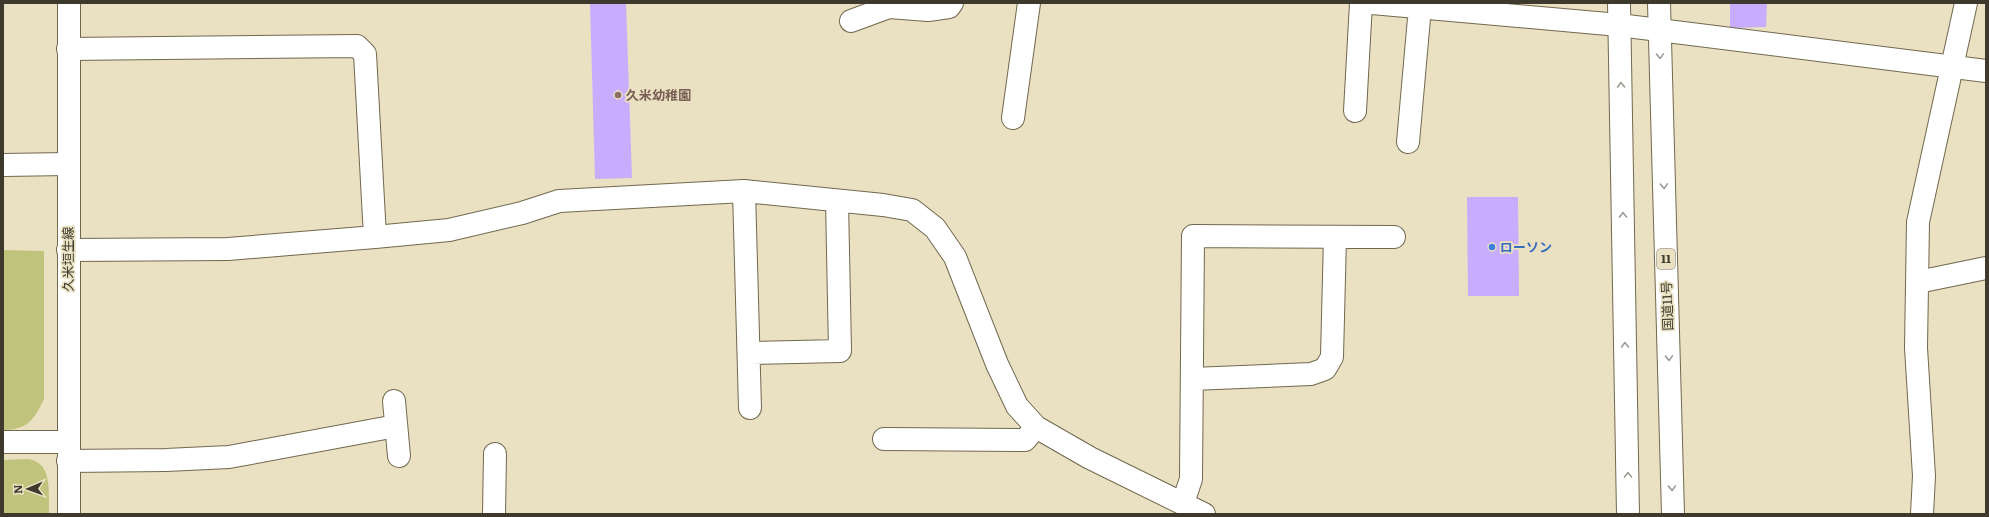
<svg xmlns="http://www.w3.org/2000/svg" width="1989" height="517" viewBox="0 0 1989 517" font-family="Literata,'Noto Sans JP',serif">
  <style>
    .green { fill: #bfc37c }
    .building { fill: #c8adfe }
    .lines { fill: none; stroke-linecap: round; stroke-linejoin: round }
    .minor-casing { stroke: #71684e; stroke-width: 24 }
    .major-casing { stroke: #71684e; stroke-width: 24 }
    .highway-casing { stroke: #71684e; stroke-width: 24 }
    .minor { stroke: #fff; stroke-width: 22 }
    .major { stroke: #fff; stroke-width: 22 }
    .highway { stroke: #fff; stroke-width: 22 }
    .oneway { stroke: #9e9c96 }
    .education-dot { fill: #8d6e63; stroke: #eae0c2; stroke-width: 1.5 }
    .shop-dot { fill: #3f7fe0; stroke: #eae0c2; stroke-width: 1.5 }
    .labels { text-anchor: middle; stroke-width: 3.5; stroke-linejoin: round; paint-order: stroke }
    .shield { fill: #eae0c2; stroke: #716b5a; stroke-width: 1 }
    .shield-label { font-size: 12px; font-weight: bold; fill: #3d392d }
    .education-label { font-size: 13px; font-weight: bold; fill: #785e54; stroke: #eae0c2; text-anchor: start }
    .shop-label { font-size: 13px; font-weight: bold; fill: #366cbe; stroke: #eae0c2; text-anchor: start }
    .street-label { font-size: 13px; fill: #3d392d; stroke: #eae0c2 }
  </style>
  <rect width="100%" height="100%" fill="#eae0c2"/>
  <path class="green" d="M3 250 44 251V399C34 420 27 430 3 430Z
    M27 459C54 462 48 493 49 514H3V460Z"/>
  <path class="building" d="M590 3H626L632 178 595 179Z
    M1730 3H1767L1766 27 1730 28Z
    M1467 197H1518L1519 296H1468Z"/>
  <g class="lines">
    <g class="minor-casing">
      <path id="minor" d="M1372 3 1619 25 1986 71
        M851 21 889 7 928 10 949 7 952 3
        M68 49 357 46 365 54 375 237
        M1355 111 1361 3
        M1013 118 1029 3
        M1408 142 1420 7
        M3 165 68 164
        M744 191 750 408
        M68 250 228 249 375 237 449 230 522 213 559 201 744 191 883 205 912 210 935 228 955 257 997 364 1017 406 1036 427 1090 458 1204 514
        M1918 282 1986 268
        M749 353 840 351 837 201
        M1192 379 1311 374 1325 369 1332 357 1335 237
        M394 401 399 456
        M884 439 1025 440 1036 427
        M3 442H68
        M68 461 166 460 229 457 396 426
        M1183 503 1191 479 1193 236 1394 237
        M494 514 495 454
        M1922 514 1924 476 1916 348 1918 222 1966 3"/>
    </g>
    <g class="major-casing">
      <path id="major" d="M69 514V3"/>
    </g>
    <g class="highway-casing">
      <path id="highway" d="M1619 3 1628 514
        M1659 3 1673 514"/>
    </g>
    <use href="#minor" class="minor"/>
    <use href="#major" class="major"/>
    <use href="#highway" class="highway"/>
  </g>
  <defs><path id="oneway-chevron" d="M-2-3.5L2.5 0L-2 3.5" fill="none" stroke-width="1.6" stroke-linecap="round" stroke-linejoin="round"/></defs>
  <g class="oneway">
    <use href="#oneway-chevron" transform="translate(1660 56) rotate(88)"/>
    <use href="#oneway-chevron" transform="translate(1621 85) rotate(-91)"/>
    <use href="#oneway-chevron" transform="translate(1664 186) rotate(88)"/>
    <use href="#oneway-chevron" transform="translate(1623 215) rotate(-91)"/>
    <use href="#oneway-chevron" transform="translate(1625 345) rotate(-91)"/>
    <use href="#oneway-chevron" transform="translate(1669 358) rotate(88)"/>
    <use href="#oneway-chevron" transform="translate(1628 475) rotate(-91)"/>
    <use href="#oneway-chevron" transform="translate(1672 488) rotate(88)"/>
  </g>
  <circle class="education-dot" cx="618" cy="95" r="4"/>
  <circle class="shop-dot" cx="1492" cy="247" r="4"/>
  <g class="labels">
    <rect class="shield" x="1657" y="249" width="18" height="20" rx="3"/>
    <g class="shield-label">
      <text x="1666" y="263">11</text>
    </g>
    <g class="education-label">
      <text x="626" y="100">久米幼稚園</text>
    </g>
    <g class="shop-label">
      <text x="1500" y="252">ローソン</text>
    </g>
    <g class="street-label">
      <text transform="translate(68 259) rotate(-90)" y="5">久米垣生線</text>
      <text transform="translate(1667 306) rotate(-92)" y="5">国道11号</text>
    </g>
  </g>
  <rect width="1989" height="517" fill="none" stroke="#3d392d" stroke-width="8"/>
  <g transform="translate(28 489) rotate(268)" stroke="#eae0c2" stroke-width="3" paint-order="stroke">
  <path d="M0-3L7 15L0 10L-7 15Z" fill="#3d392d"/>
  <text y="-6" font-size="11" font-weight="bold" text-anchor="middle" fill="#3d392d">N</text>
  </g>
</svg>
